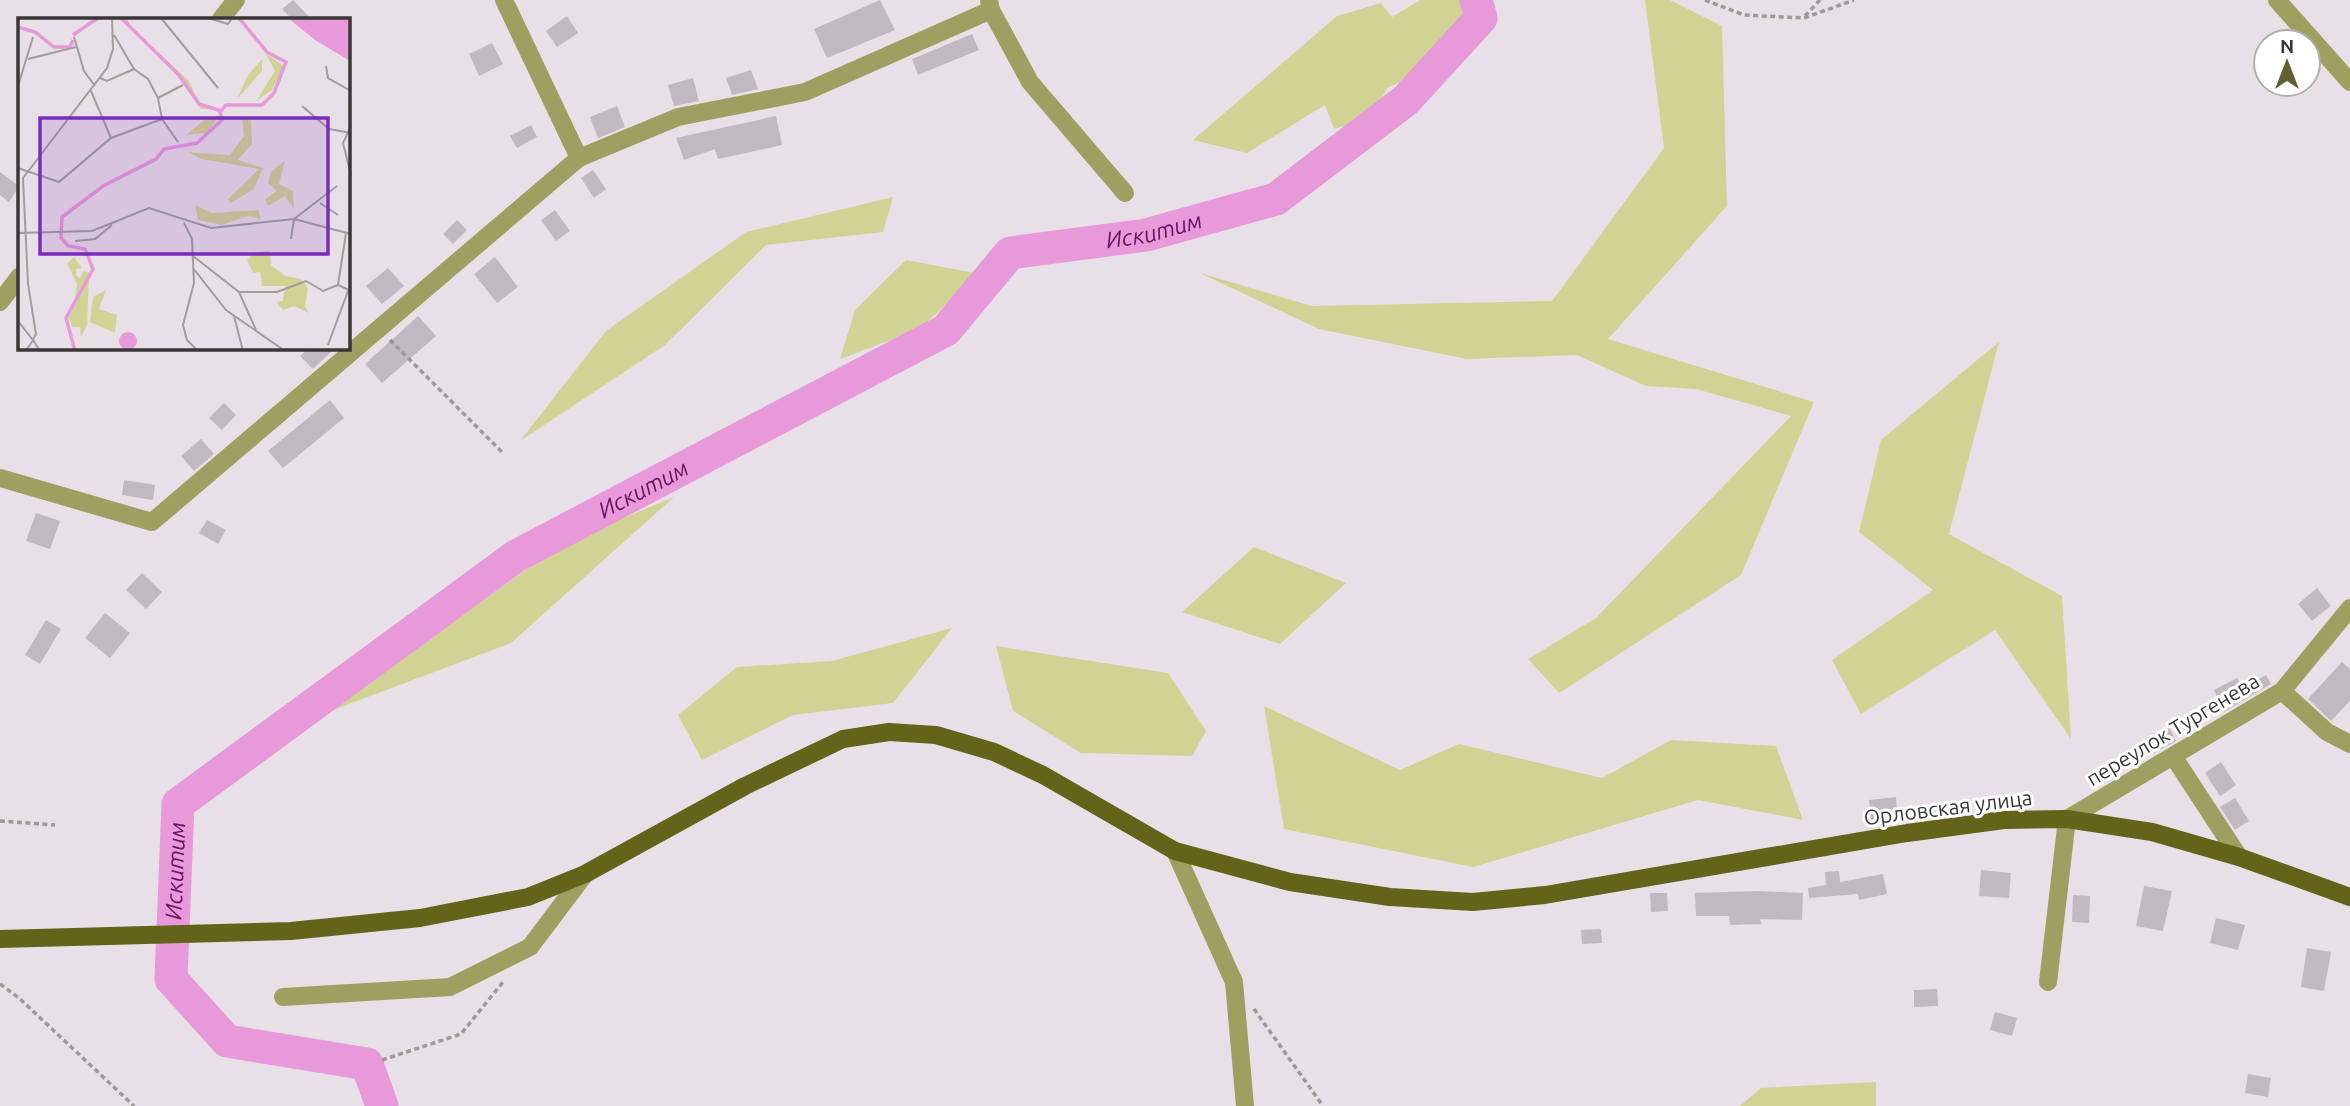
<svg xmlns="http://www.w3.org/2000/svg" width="2350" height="1106" viewBox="0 0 2350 1106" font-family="Ubuntu,sans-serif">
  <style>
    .green { fill: #d1d395 }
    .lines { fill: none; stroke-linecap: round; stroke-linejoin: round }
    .river { stroke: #e799da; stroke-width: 33 }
    .building { fill: #c0b9bf }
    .path { stroke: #9e989d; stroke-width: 3.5; stroke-dasharray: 5 3.5; stroke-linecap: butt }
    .minor { stroke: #9ea062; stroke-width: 18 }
    .major { stroke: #636419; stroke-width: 18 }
    .labels { text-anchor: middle; stroke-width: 6; stroke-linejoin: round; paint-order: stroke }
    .street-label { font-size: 21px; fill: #3a3739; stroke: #fff }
    .water-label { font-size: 23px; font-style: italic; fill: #6c1063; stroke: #fff }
    .inset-river { fill: none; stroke: #e799da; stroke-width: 3.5 }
    .inset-road { fill: none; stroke: #a29ca1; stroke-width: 2 }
    .view { fill: #7b2cbf; fill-opacity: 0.15; stroke: #7b2cbf; stroke-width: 3.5 }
    .inset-edge { fill: none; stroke: #3a3739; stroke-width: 3.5 }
  </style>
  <rect width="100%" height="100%" fill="#e8e0e7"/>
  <path class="green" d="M1420 0H1463L1467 17 1418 75 1387 88 1371 119 1334 129 1325 105 1247 153 1193 140 1337 16 1381 3 1392 17Z
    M1645 0H1670L1722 26 1727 206 1608 339 1814 402 1741 575 1559 693 1528 659 1596 618 1791 416 1696 389 1646 386 1577 355 1467 359 1319 329 1200 273 1312 306 1552 301 1664 148Z
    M893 197 883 232 766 245 665 345 520 441 606 331 746 232Z
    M906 260 980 274 918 330 840 359 855 310Z
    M1999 342 1949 534 2062 596 2071 739 1995 630 1861 714 1832 660 1933 590 1859 532 1881 440Z
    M674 497 511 643 325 713 565 542Z
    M1254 547 1346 583 1280 644 1182 612Z
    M952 628 893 703 793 715 702 760 678 715 737 667 832 661Z
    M996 646 1168 673 1206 731 1192 756 1081 753 1013 711Z
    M1264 706 1400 770 1459 744 1602 778 1671 740 1776 746 1803 820 1698 800 1473 867 1284 829Z
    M1876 1082V1106H1740L1761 1088Z"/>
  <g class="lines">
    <path class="river" id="s1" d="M382 1106 367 1064 227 1041 171 979 178 804 516 556 946 330 1010 253 1146 235 1276 199 1406 100 1481 18 1476 0"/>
  </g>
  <path class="building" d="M293 0 311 19H292L282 9Z
    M880 0 895 30 827 58 814 29Z
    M567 16 578 33 557 47 546 31Z
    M972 34 979 50 918 75 912 59Z
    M492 43 503 64 479 76 469 54Z
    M751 70 758 89 732 95 726 78Z
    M693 78 699 101 674 106 668 85Z
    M617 106 625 127 598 138 590 117Z
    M776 116 782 145 718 159 715 149 684 160 676 138Z
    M531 125 537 137 517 148 510 136Z
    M593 170 606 189 594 198 581 178Z
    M0 172 19 186 9 202 0 195Z
    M555 210 570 231 556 241 541 220Z
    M457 220 467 230 453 244 443 234Z
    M495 257 518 287 497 303 474 274Z
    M388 268 404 286 382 304 366 286Z
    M418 316 436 336 382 383 365 364Z
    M309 348H335L313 369 300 356Z
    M330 400 344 418 283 468 268 451Z
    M224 403 236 415 222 430 209 418Z
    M201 439 214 454 194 471 181 456Z
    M124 480 155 485 153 500 122 495Z
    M36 513 60 521 50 549 26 541Z
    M207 520 226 530 218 544 199 533Z
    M142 573 162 592 146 609 126 590Z
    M2317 588 2331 606 2312 621 2298 604Z
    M105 613 130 633 110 658 85 638Z
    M46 620 61 629 40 664 25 655Z
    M2342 662 2350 669V701L2331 721 2308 699Z
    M2266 675 2271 684 2224 712 2214 690 2237 678 2243 689Z
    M2169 727 2176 741 2154 753 2146 738Z
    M2221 762 2236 785 2220 796 2205 773Z
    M1896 797 1898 820 1871 823 1869 800Z
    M2235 798 2249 821 2235 830 2220 807Z
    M1981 870 2011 873 2009 898 1979 896Z
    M1839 871 1840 882 1883 874 1887 894 1859 900 1858 894 1809 898 1808 888 1826 885 1825 872Z
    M2144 886 2172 891 2163 931 2136 926Z
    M1759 891 1803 893 1802 920 1760 919 1761 924 1730 925 1729 916H1696L1695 893Z
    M1650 893H1667L1668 911 1651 912Z
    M2073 895 2090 896 2089 923 2072 922Z
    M2216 918 2245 925 2238 950 2210 943Z
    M1601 929 1602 943 1582 944 1581 930Z
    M2307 948 2331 952 2324 991 2301 987Z
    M1937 989 1938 1006 1914 1007V990Z
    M1995 1012 2017 1018 2012 1036 1990 1030Z
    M2248 1074 2271 1078 2268 1097 2245 1093Z"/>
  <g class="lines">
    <path class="path" d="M1705 0 1744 15 1804 18 1854 0
      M1805 16 1820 0
      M390 340 504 454
      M0 821 55 825
      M0 984 19 998 134 1106
      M1254 1009 1323 1106
      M382 1060 461 1034 503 982"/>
    <path class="minor" d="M504 0 579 158
      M2277 0 2350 82
      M991 10 1030 82 1125 193
      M221 19 236 0
      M0 302 19 277
      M0 478 152 522 579 158 678 117 805 92 991 10 989 0
      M2282 691 2327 732 2350 744
      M2173 756 2239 857
      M1175 851 1234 982 1245 1106
      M2048 982 2067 819 2282 691 2350 608
      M283 997 450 987 530 947 585 874"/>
    <path class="major" d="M0 939 291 931 420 918 528 897 585 874 745 786 843 739 889 732 936 735 994 752 1043 775 1175 851 1290 882 1390 897 1473 902 1545 895 1907 833 2004 820 2067 819 2152 832 2239 857 2350 897"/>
  </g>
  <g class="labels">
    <g class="street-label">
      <text transform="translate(2173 730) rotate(-31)" y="7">переулок Тургенева</text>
      <text transform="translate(1948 808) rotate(-7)" y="7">Орловская улица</text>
    </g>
    <g class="water-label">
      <text dy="8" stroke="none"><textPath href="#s1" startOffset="1596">Искитим</textPath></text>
      <text dy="8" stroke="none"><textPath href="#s1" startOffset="1008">Искитим</textPath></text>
      <text dy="8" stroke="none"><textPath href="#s1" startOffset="378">Искитим</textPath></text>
    </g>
  </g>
  <g transform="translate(18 18)">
    <rect width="332" height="332" fill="#e8e0e7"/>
    <path d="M101 0 109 1 115 12 170 62 182 85 202 92 183 91 152 48ZM248 36 266 48 254 72 238 83 257 53ZM244 41V53L219 81 230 57ZM201 97 190 115 168 117 186 102ZM224 99 233 103 234 126 220 142 245 150 236 171 213 185 210 181 241 151 184 141 169 134 212 137 226 118ZM267 142 261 166 275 173 276 191 267 178 250 188 247 181 259 173 250 165 253 154ZM177 187 194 195 240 192 243 201 230 198 203 207 180 202ZM252 233 253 247 267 258 283 261 290 270 287 288 291 295 276 288 265 292 259 284 265 283 267 268H244L242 254 235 255 229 242 238 234ZM56 239 64 250 58 251V257L62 260 65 253 72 255 57 279 59 266 49 245ZM71 260 69 307 63 319 62 309H54L51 299ZM88 272 81 291 99 297 97 315 72 304 75 279Z" fill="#d1d395"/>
    <path d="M270 0H332V43L297 22ZM101 323a9 9 0 1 1 18 0a9 9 0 1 1-18 0Z" fill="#e799da"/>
    <path class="inset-river" d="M103 0 161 57 181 86 204 93M0 9 17 14 36 29H52L55 22M55 17 80 0M57 333 48 300 75 251 67 231 50 228 43 220 44 199 85 168 138 141 146 131 179 125 204 102 202 94 208 87H244L256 75 268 44 249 34 221 0"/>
    <path class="inset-road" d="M143 0 200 70M190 0 210 6 214 0M56 19 66 53 77 68M10 41 58 29M308 48 310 60 333 73M82 60 89 63 116 51M0 68 15 19M73 73 93 120M140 80 165 67M284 88 311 111 333 115M144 101 160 124M333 108 325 125 333 157M0 150 41 164 93 120 144 101 140 80 130 61 116 51 96 17M302 185 320 197M166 205 174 221 176 265 165 307 169 322 180 333M0 215 74 213 131 190 193 210 276 201 333 216M328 215 320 267 333 273M273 221 276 201 319 168M57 223 77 221 94 207M175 238 221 274H259L288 263 305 273 320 267M175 250 208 292 267 333M221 274 238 312M216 298 225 333M0 303 15 322 18 316 10 266 5 160 89 50 95 31 94 0M310 327 330 273M8 333 15 322 22 333"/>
    <path class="view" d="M22 100H310V236H22Z"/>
    <rect width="332" height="332" class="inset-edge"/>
  </g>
  <g transform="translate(2287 63)"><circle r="33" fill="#ffffff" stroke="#b0afb0" stroke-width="2"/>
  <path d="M0-5L12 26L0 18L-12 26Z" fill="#60612e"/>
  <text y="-10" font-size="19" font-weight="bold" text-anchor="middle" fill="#3a3739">N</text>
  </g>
</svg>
